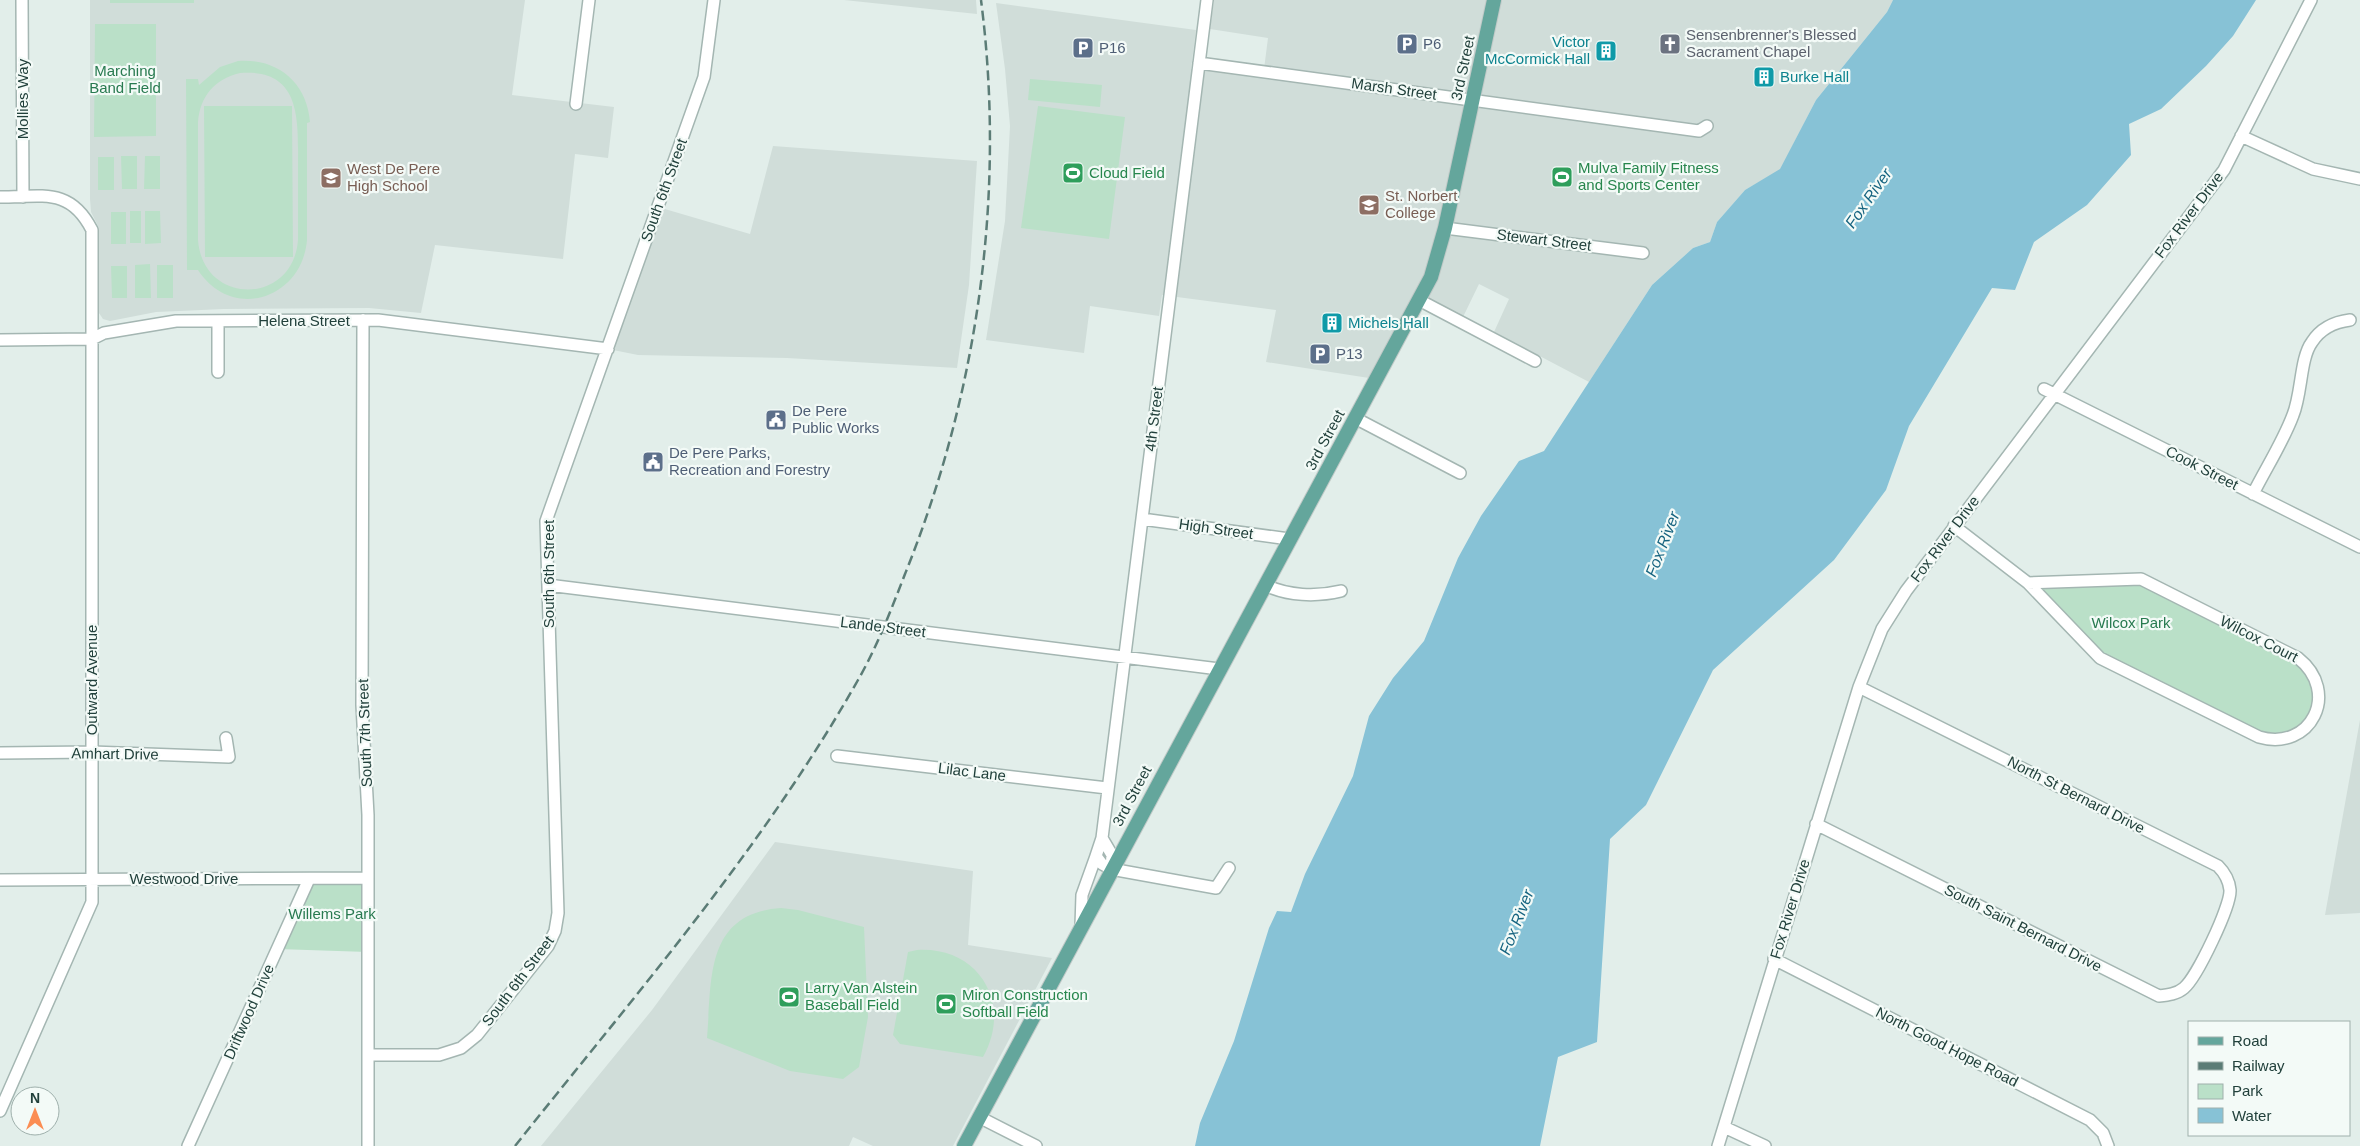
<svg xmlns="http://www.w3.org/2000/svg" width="2360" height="1146" viewBox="0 0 2360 1146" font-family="Arial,sans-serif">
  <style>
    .built { fill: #d0ddd9 }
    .green { fill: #bae0c8; fill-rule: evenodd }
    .water { fill: #87c2d6 }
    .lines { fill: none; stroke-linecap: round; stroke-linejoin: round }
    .minor-casing { stroke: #a4b6b2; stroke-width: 14 }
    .major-casing { stroke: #c1cac8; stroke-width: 16 }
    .minor { stroke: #fff; stroke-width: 11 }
    .major { stroke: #64a69c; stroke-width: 14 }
    .rail { stroke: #5b7c76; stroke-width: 2.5; stroke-dasharray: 10 5; stroke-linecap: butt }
    .labels { text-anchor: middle; stroke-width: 4.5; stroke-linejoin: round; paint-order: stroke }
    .worship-label { font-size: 15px; fill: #5b616d; stroke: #f3faf7; text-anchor: start }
    .culture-label { font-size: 15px; fill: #0d838f; stroke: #f3faf7; text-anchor: start }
    .service-label { font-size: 15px; fill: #4e5e75; stroke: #f3faf7; text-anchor: start }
    .street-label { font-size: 15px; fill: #21403b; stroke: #f3faf7 }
    .park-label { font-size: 15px; fill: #287a50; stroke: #f3faf7 }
    .leisure-label { font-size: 15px; fill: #27864d; stroke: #f3faf7; text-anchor: start }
    .education-label { font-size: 15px; fill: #785e54; stroke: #f3faf7; text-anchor: start }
    .water-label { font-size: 16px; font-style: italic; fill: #166480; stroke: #f3faf7 }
  </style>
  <rect width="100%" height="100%" fill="#e2eeea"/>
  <path class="built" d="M90 0H525L512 95 614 107 608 158 575 154 563 259 435 245 421 313 369 308 224 309 156 312 110 321 103 319 99 313V228L91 212 90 199Z
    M844 0H976L977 14Z
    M1214 0H1893L1887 12 1816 100 1780 170 1745 190 1717 222 1710 242 1693 248 1652 285 1589 382 1494 332 1509 299 1479 284 1463 317 1416 293 1369 378 1266 362 1276 310 1162 295 1159 316 1090 306 1084 353 986 340 1005 221 1010 126 1005 69 996 3 1196 30 1191 69 1263 77 1268 38 1210 29Z
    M773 146 977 161 969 285 957 368 787 358 638 355 608 349 658 207 750 234Z
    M2360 720V913L2325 915Z
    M775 842 973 871 968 945 1052 958 953 1146H873L853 1137 849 1146H541L652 1010Z"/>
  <path class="green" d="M110 0H194V3H110Z
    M95 24H156V136L94 137Z
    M238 61C278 58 307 83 310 122L307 123V240C302 299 232 322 198 270H187L186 79H198L199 85 220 67ZM240 73C303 68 298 123 298 167 298 191 298 215 298 240 293 306 203 306 198 240V122C200 96 215 79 240 73Z
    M1030 79 1102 85 1100 107 1028 100Z
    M204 106H292L293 257H205Z
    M1038 106 1125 117 1109 239 1021 228Z
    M121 156H137V189H122Z
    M145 156H160V189H144Z
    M98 157H114V190H98Z
    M130 211H141V243H130Z
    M145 211H160L161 243 145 244Z
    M111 212H126V244H111Z
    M150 264 151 298H135V265Z
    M157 265H173V298H157Z
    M111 266H127V298H112Z
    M2141 579 2298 658 2317 680 2312 721 2276 740 2100 658 2028 583Z
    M368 878V952L277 949 309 879Z
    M781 908 798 910 864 927 868 1017 859 1067 843 1079 790 1071 707 1038C712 981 704 913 781 908Z
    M917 950C979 946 1013 1004 983 1057L900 1044 893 1035 908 952Z"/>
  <path class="water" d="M1893 0H2256L2233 36 2206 66 2161 109 2129 124 2131 155 2087 205 2034 242 2015 290 1992 288 1909 426 1886 490 1834 560 1713 670 1646 805 1610 839 1597 1042 1558 1057 1540 1146H1195L1200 1123 1234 1041 1269 928 1277 911 1291 912 1305 874 1353 776 1369 716 1393 678 1424 641 1458 558 1481 516 1519 461 1544 451 1652 285 1693 248 1710 242 1717 222 1745 190 1780 169 1816 100 1887 12Z"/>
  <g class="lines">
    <g class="minor-casing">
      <path id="minor" d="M22 0 23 197
        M1207 0 1102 838 1096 856 1102 864 1111 869 1216 888 1229 868
        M1199 63 1699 131 1707 126
        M576 104 589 0
        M2241 136 2313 169 2360 179
        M0 197C43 197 70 187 92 230V902L0 1111
        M1445 228 1643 253
        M1419 300 1535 361
        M363 320 362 705 368 815V1146
        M218 321V372
        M0 340 92 339 104 333 176 321 378 320 608 349
        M2044 389 2360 547
        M1355 418 1460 473
        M2253 494C2266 468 2283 442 2293 415 2302 393 2300 358 2312 342 2321 328 2334 322 2350 320
        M1142 519 1289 539
        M1954 526 2028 583
        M2141 579 2298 658C2341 692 2311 752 2259 737L2100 658 2028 583Z
        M548 585 1219 669
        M1265 585C1288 596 1316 597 1341 591
        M0 753 92 752 229 757 226 738
        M837 756 1107 788
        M1816 824 2159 996C2168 995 2177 994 2184 988 2197 977 2231 906 2230 890 2229 880 2225 873 2218 866L1859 687
        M1102 838 1112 855 1111 869
        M0 880 368 878
        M1081 926 1082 895 1096 856
        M1774 959 2090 1120 2103 1133 2108 1146
        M368 1055H439L461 1048 477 1035 548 946 555 931 558 913 546 521 704 77 714 0
        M979 1117 1036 1146
        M1724 1127 1765 1146
        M188 1146 309 879
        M1718 1146 1859 687 1882 629 1906 591 2224 170 2311 0"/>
    </g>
    <g class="major-casing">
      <path id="major" d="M964 1146 1431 277 1445 228 1494 0"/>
    </g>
    <use href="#minor" class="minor"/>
    <use href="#major" class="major"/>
    <path class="rail" d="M515 1146C635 995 763 848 858 680 877 647 891 610 905 574 978 393 1006 194 981 0"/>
  </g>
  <defs>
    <g id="parking-square" transform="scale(1.125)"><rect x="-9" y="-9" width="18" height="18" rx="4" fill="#5c6f8a" stroke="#f3faf7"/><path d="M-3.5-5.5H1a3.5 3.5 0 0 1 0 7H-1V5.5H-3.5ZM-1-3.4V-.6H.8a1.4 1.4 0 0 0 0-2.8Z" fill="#fff"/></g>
    <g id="church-square" transform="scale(1.125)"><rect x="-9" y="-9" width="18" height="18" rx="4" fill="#6b7280" stroke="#f3faf7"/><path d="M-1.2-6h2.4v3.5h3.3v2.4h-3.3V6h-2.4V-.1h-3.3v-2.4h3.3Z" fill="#fff"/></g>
    <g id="building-square" transform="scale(1.125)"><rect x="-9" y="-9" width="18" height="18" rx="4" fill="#0f9aa8" stroke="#f3faf7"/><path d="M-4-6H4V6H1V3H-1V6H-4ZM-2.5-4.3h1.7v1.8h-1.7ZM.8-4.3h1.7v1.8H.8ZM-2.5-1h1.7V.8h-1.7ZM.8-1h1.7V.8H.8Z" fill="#fff"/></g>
    <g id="stadium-square" transform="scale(1.125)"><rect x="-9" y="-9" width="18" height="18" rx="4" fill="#2e9e5b" stroke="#f3faf7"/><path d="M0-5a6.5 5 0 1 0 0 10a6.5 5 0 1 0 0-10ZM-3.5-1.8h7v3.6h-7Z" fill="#fff"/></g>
    <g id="school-square" transform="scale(1.125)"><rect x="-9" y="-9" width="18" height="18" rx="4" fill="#8d6e63" stroke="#f3faf7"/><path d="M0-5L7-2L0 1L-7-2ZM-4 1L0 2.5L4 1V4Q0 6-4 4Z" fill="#fff"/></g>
    <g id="university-square" transform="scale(1.125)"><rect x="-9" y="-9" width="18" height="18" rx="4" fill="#8d6e63" stroke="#f3faf7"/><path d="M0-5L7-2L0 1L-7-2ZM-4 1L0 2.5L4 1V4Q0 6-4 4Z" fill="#fff"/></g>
    <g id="civic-square" transform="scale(1.125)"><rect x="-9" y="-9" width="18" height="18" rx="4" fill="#5c6f8a" stroke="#f3faf7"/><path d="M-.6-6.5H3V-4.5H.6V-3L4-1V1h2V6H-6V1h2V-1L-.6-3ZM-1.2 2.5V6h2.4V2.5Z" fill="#fff"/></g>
  </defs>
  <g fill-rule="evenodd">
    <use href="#parking-square" x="1407" y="44"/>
    <use href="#church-square" x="1670" y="44"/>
    <use href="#parking-square" x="1083" y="48"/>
    <use href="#building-square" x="1606" y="51"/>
    <use href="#building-square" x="1764" y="77"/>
    <use href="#stadium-square" x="1073" y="173"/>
    <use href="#stadium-square" x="1562" y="177"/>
    <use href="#school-square" x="331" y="178"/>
    <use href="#university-square" x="1369" y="205"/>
    <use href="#building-square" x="1332" y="323"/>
    <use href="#parking-square" x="1320" y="354"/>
    <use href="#civic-square" x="776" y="420"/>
    <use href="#civic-square" x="653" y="462"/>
    <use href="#stadium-square" x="789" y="997"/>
    <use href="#stadium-square" x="946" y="1004"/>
  </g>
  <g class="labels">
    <g class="worship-label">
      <text x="1686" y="40">Sensenbrenner's Blessed<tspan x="1686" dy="17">Sacrament Chapel</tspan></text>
    </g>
    <g class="culture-label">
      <text x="1590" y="47" text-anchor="end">Victor<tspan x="1590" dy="17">McCormick Hall</tspan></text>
      <text x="1780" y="82">Burke Hall</text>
      <text x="1348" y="328">Michels Hall</text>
    </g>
    <g class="service-label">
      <text x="1423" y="49">P6</text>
      <text x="1099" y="53">P16</text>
      <text x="1336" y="359">P13</text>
      <text x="792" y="416">De Pere<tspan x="792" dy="17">Public Works</tspan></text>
      <text x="669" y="458">De Pere Parks,<tspan x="669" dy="17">Recreation and Forestry</tspan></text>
    </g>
    <g class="street-label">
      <text transform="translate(1463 68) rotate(-78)" y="5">3rd Street</text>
      <text transform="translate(1394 89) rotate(8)" y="5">Marsh Street</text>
      <text transform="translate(23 99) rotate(-90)" y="5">Mollies Way</text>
      <text transform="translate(664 190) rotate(-70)" y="5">South 6th Street</text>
      <text transform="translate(2189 215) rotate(-53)" y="5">Fox River Drive</text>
      <text transform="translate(1544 240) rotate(7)" y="5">Stewart Street</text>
      <text x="304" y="326">Helena Street</text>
      <text transform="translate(1154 419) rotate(-83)" y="5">4th Street</text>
      <text transform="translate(1325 440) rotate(-62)" y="5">3rd Street</text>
      <text transform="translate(2202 468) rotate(27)" y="5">Cook Street</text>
      <text transform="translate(1216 529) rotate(8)" y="5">High Street</text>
      <text transform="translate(1945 539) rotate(-53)" y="5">Fox River Drive</text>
      <text transform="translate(549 574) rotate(-90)" y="5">South 6th Street</text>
      <text transform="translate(883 627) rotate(7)" y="5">Lande Street</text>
      <text transform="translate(2259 639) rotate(27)" y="5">Wilcox Court</text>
      <text transform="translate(92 680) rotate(-90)" y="5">Outward Avenue</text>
      <text transform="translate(365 733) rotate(-92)" y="5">South 7th Street</text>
      <text transform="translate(115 754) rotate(1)" y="5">Amhart Drive</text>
      <text transform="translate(972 772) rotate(7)" y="5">Lilac Lane</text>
      <text transform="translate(2076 795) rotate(27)" y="5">North St Bernard Drive</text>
      <text transform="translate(1132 796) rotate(-62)" y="5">3rd Street</text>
      <text x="184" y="884">Westwood Drive</text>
      <text transform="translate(1790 909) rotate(-73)" y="5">Fox River Drive</text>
      <text transform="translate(2023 928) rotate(27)" y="5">South Saint Bernard Drive</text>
      <text transform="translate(518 981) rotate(-53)" y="5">South 6th Street</text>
      <text transform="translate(249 1012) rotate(-66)" y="5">Driftwood Drive</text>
      <text transform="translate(1947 1047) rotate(27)" y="5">North Good Hope Road</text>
    </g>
    <g class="park-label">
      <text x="125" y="76">Marching<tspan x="125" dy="17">Band Field</tspan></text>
      <text x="2131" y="628">Wilcox Park</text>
      <text x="332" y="919">Willems Park</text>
    </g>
    <g class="leisure-label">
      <text x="1578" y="173">Mulva Family Fitness<tspan x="1578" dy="17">and Sports Center</tspan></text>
      <text x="1089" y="178">Cloud Field</text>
      <text x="805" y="993">Larry Van Alstein<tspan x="805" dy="17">Baseball Field</tspan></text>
      <text x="962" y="1000">Miron Construction<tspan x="962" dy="17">Softball Field</tspan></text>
    </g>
    <g class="education-label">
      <text x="347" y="174">West De Pere<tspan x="347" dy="17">High School</tspan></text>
      <text x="1385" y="201">St. Norbert<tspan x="1385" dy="17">College</tspan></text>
    </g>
    <g class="water-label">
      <text transform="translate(1868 198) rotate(-55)" y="6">Fox River</text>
      <text transform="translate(1662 544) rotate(-69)" y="6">Fox River</text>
      <text transform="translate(1516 922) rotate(-69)" y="6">Fox River</text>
    </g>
  </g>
  <rect x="2188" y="1021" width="162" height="115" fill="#f3faf7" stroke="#9fb0ac"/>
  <rect x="2198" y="1037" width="25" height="8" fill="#64a69c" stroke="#9fb0ac"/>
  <text x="2232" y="1046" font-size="15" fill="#21403b">Road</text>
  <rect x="2198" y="1062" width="25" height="8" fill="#5b7c76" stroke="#9fb0ac"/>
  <text x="2232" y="1071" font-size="15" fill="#21403b">Railway</text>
  <rect x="2198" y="1084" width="25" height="15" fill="#bae0c8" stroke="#9fb0ac"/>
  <text x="2232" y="1096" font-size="15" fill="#21403b">Park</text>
  <rect x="2198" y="1108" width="25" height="15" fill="#87c2d6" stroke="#9fb0ac"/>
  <text x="2232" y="1121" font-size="15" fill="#21403b">Water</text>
  <g transform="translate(35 1111)"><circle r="24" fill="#f3faf7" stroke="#9fb0ac"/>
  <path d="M0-4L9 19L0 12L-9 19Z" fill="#fb8d53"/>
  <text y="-8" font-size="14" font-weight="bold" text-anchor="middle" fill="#21403b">N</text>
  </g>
</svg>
